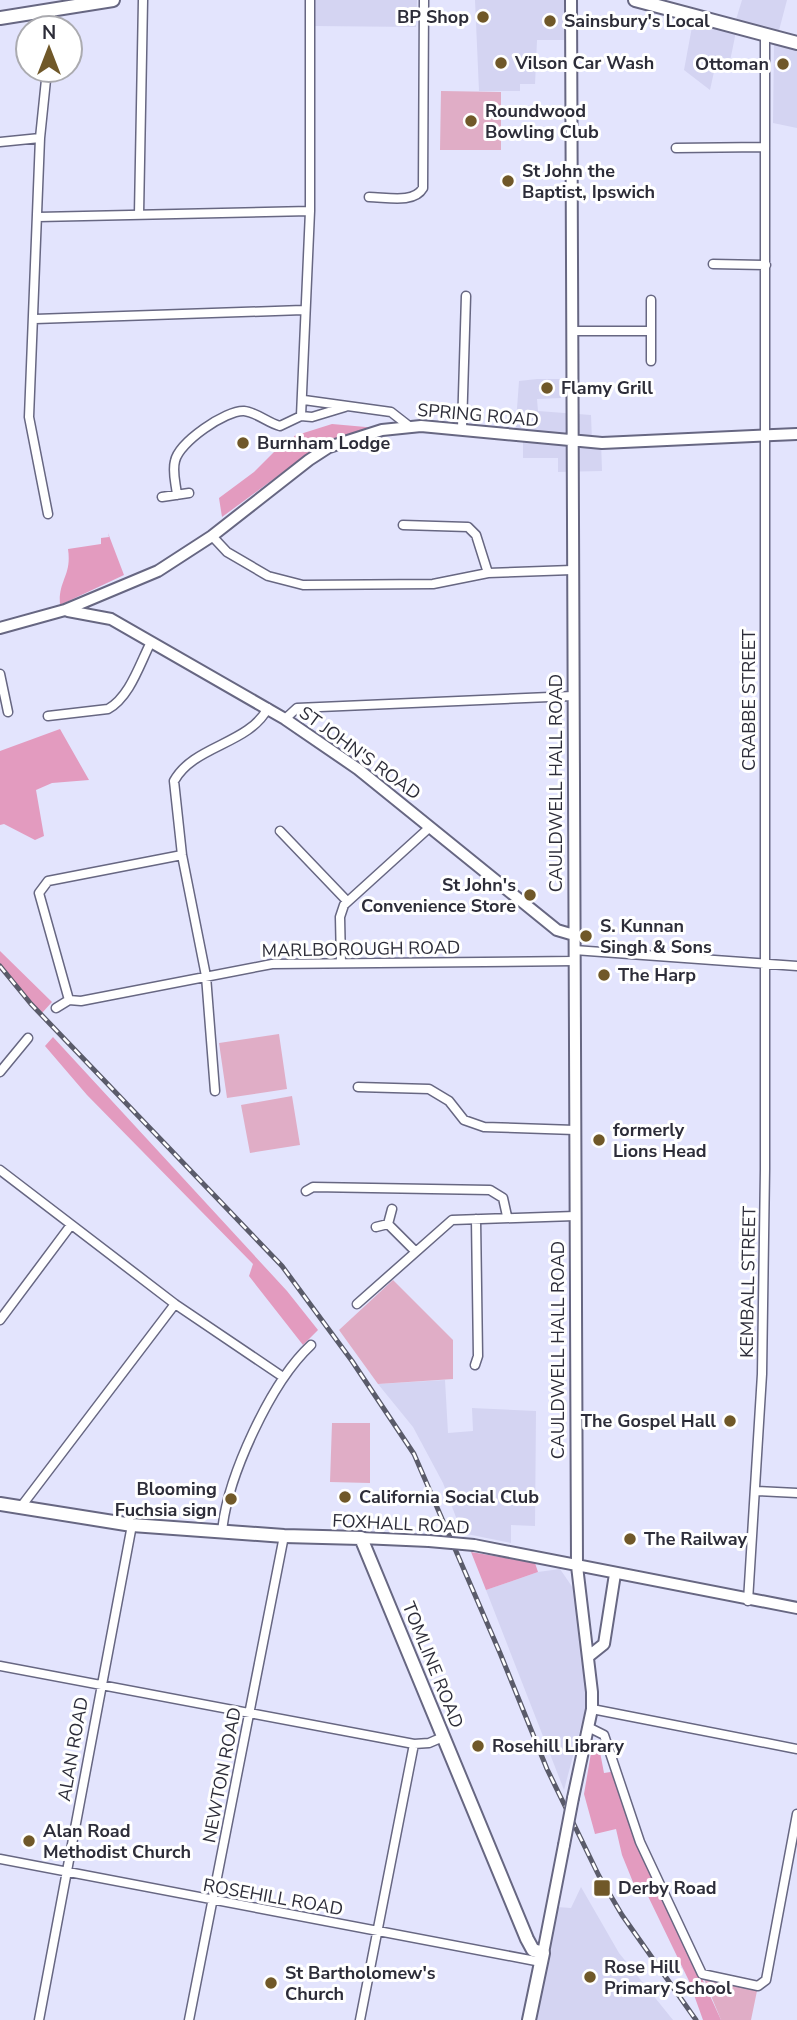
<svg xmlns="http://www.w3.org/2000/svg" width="797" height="2020" viewBox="0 0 797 2020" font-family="'Nunito Sans',sans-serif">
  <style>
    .built { fill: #d4d4f2 }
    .green { fill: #e0adc6 }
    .forest { fill: #e39bbf }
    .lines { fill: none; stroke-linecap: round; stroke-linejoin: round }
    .minor-casing { stroke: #676782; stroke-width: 11 }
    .tertiary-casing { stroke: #676782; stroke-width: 14 }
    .secondary-casing { stroke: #676782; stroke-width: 16 }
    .primary-casing { stroke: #676782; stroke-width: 16 }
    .minor { stroke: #fff; stroke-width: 8 }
    .tertiary { stroke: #fff; stroke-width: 10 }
    .secondary { stroke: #fff; stroke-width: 12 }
    .primary { stroke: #fff; stroke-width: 12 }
    .rail-casing { stroke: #5a5b6a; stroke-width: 5 }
    .rail { stroke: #fff; stroke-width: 2.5; stroke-dasharray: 8; stroke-linecap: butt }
    .tertiary-bridge-casing { stroke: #676782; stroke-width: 14; stroke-linecap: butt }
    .tertiary-bridge { stroke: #fff; stroke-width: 10 }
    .poi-dot { fill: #705829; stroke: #fff; stroke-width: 2.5 }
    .labels { text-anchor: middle; stroke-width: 6; stroke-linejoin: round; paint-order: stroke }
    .poi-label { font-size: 18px; font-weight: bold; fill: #2d2d39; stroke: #fff; text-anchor: start }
    .street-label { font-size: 18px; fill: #2d2d39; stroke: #fff }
  </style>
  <rect width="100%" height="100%" fill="#e3e4fd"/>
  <path class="built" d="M314 0H417L416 27 314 26Z
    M475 0H564V40H537L535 84H520V91H479Z
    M742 0H787L777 38 737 27 730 61 717 58 710 90 684 70 694 16 734 26Z
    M774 44 797 50V128L773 123Z
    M537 379H562L561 398 537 399 538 411 591 415 592 441H601L602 471 558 472V458H523V438L515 436 519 381Z
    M445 1380 448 1433 473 1431 472 1408 536 1411 535 1526 511 1525V1543L462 1533 443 1483 413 1427 378 1384Z
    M560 1569 573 1588 583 1655 586 1707 564 1790 486 1590 538 1572Z
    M581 1887 619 1953 673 2020H534L557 1907 571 1908Z"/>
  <path class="green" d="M441 91 501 92V150H440Z
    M279 1034 287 1089 227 1098 219 1043Z
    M292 1096 300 1145 250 1153 241 1105Z
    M393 1280 453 1340V1379L378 1384 339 1330Z
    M332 1423H370V1483L330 1482Z
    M702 1974 758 1986 751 2020H721Z"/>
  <path class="forest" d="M332 424 377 428 317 447 222 517 219 498 254 472 275 451 273 445 295 442 294 436Z
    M108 533 124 575 60 605C58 580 72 576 68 549L101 544V538L109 537Z
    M60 729 89 780 52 783 36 790 44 836 35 840 4 824 0 825V751Z
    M0 951 52 1002 42 1013 0 970Z
    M53 1037 287 1291 318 1330 303 1345 249 1276 253 1264 87 1095 45 1046Z
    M471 1552 535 1563 538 1572 486 1590Z
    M600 1752 604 1773 617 1771 640 1842 721 2020H703L689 1981 645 1890 637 1892 622 1855 616 1829 595 1834 584 1794 591 1753Z"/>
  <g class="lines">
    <g class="minor-casing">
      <path id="minor" d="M51 28V12
        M47 70 40 138 29 417 48 514
        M0 142 40 138
        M676 148 765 147
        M369 197C386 197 414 204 423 188L424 0
        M139 214 143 0
        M38 217 310 211
        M713 264 766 265
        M651 300V361
        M35 319 303 310
        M572 331H651
        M304 400 391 412 409 426
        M301 416 310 211V0
        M301 416 312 417 345 407
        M462 428 466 296
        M177 495C176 484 172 472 175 461 179 442 226 410 244 411 256 412 268 423 280 426L301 416
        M162 497 189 493
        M403 525 468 527 476 535 488 573
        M212 536 227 552 268 576 303 585 433 584 488 573 572 570
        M0 674 8 712
        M48 716 108 709C130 697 140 663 151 642
        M285 719 297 708 573 696
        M280 831 347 901
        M574 950 797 966
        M341 963 340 917 344 905 430 827
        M69 1000 81 1001 272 964 574 961
        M69 1000 39 893 48 881 182 855
        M56 1008 69 1000
        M0 1072 28 1038
        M358 1087 429 1089 449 1101 464 1120 484 1127 575 1130
        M215 1091 206 976 182 855 174 781C194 745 248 745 268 708
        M0 1170 175 1304 283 1377
        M306 1191 313 1187 490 1190 503 1198 507 1216
        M388 1224 415 1251
        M376 1227 388 1224 392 1209
        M357 1304 452 1220 575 1216
        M0 1320 71 1225
        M475 1365 478 1356 476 1219
        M757 1491 797 1493
        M20 1508 175 1304
        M222 1532C227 1477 271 1382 311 1345
        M748 1601 762 1374 765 1169V35
        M0 1666 414 1744 429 1743 443 1737
        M592 1709 797 1749
        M588 1727 604 1735 640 1842 702 1974 758 1986 766 1980 797 1814
        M0 1859 541 1962
        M39 2020 132 1525
        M189 2020 284 1536
        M360 2020 414 1744"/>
    </g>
    <g class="tertiary-casing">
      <path id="tertiary" d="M571 0 577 1566 592 1692V1709L573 1798
        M68 611 111 619 285 719 358 769 557 930 574 935
        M0 628 65 610 158 571 212 536 309 460 329 447 382 430 421 426 602 443 797 434
        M361 1538 429 1541
        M474 1545 797 1608
        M589 1656 604 1644 615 1574
        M543 1953 564 1845"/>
    </g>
    <g class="secondary-casing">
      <path id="secondary" d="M0 1504 132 1525 284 1536 361 1538 527 1939 533 1950 543 1953 529 2020"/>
    </g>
    <g class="primary-casing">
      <path id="primary" d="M635 0 797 43
        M0 18 113 0"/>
    </g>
    <use href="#minor" class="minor"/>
    <use href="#tertiary" class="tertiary"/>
    <use href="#secondary" class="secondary"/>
    <use href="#primary" class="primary"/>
    <g class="rail-casing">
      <path id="rail" d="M0 966 31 1004 282 1266 352 1361 414 1454 500 1653 547 1769 599 1876 622 1915 696 2020"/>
    </g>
    <use href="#rail" class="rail"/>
    <g class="tertiary-bridge-casing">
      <path id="tertiary-bridge" d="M429 1541 474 1545
        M564 1845 573 1798"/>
    </g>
    <use href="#tertiary-bridge" class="tertiary-bridge"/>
  </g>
  <g class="poi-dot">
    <circle cx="483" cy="17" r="7"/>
    <circle cx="550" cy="21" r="7"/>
    <circle cx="501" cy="63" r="7"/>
    <circle cx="783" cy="64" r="7"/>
    <circle cx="471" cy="121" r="7"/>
    <circle cx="508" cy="181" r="7"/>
    <circle cx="547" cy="388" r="7"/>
    <circle cx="243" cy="443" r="7"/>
    <circle cx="530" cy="895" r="7"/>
    <circle cx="586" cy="936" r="7"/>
    <circle cx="604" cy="975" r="7"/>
    <circle cx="599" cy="1140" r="7"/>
    <circle cx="730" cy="1421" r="7"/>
    <circle cx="345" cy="1497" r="7"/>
    <circle cx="231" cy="1499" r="7"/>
    <circle cx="630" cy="1539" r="7"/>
    <circle cx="478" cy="1746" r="7"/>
    <circle cx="29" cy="1841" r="7"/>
    <rect x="593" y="1879" width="18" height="18" rx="3.5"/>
    <circle cx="590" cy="1977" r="7"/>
    <circle cx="271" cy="1983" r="7"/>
  </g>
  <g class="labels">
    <g class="poi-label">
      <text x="469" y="23" text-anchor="end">BP Shop</text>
      <text x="564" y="27">Sainsbury's Local</text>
      <text x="515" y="69">Vilson Car Wash</text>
      <text x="769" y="70" text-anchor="end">Ottoman</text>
      <text x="485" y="117">Roundwood<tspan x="485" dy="21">Bowling Club</tspan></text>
      <text x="522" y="177">St John the<tspan x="522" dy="21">Baptist, Ipswich</tspan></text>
      <text x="561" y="394">Flamy Grill</text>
      <text x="257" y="449">Burnham Lodge</text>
      <text x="516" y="891" text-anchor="end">St John's<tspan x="516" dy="21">Convenience Store</tspan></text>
      <text x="600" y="932">S. Kunnan<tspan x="600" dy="21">Singh &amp; Sons</tspan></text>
      <text x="618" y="981">The Harp</text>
      <text x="613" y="1136">formerly<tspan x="613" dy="21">Lions Head</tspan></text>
      <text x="716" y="1427" text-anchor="end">The Gospel Hall</text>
      <text x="217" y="1495" text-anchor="end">Blooming<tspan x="217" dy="21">Fuchsia sign</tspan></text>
      <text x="359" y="1503">California Social Club</text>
      <text x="644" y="1545">The Railway</text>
      <text x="492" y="1752">Rosehill Library</text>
      <text x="43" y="1837">Alan Road<tspan x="43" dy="21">Methodist Church</tspan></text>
      <text x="618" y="1894">Derby Road</text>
      <text x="604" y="1973">Rose Hill<tspan x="604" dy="21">Primary School</tspan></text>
      <text x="285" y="1979">St Bartholomew's<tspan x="285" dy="21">Church</tspan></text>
    </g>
    <g class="street-label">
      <text transform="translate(478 415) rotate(5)" y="6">SPRING ROAD</text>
      <text transform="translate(749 700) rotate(-90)" y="6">CRABBE STREET</text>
      <text transform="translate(360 753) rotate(36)" y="6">ST JOHN'S ROAD</text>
      <text transform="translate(556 783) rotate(-90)" y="6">CAULDWELL HALL ROAD</text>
      <text transform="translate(361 949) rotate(-1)" y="6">MARLBOROUGH ROAD</text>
      <text transform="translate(748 1282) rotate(-89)" y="6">KEMBALL STREET</text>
      <text transform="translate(558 1350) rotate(-90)" y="6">CAULDWELL HALL ROAD</text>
      <text transform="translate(401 1524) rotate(3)" y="6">FOXHALL ROAD</text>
      <text transform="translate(433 1665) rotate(68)" y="6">TOMLINE ROAD</text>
      <text transform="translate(73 1749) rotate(-80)" y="6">ALAN ROAD</text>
      <text transform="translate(222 1775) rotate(-79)" y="6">NEWTON ROAD</text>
      <text transform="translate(273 1897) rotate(10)" y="6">ROSEHILL ROAD</text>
    </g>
  </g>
  <g transform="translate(49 49)"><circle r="33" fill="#ffffff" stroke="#ababb0" stroke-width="2"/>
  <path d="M0-5L12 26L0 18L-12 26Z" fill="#705829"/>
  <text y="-10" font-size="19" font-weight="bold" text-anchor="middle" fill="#2d2d39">N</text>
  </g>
</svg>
